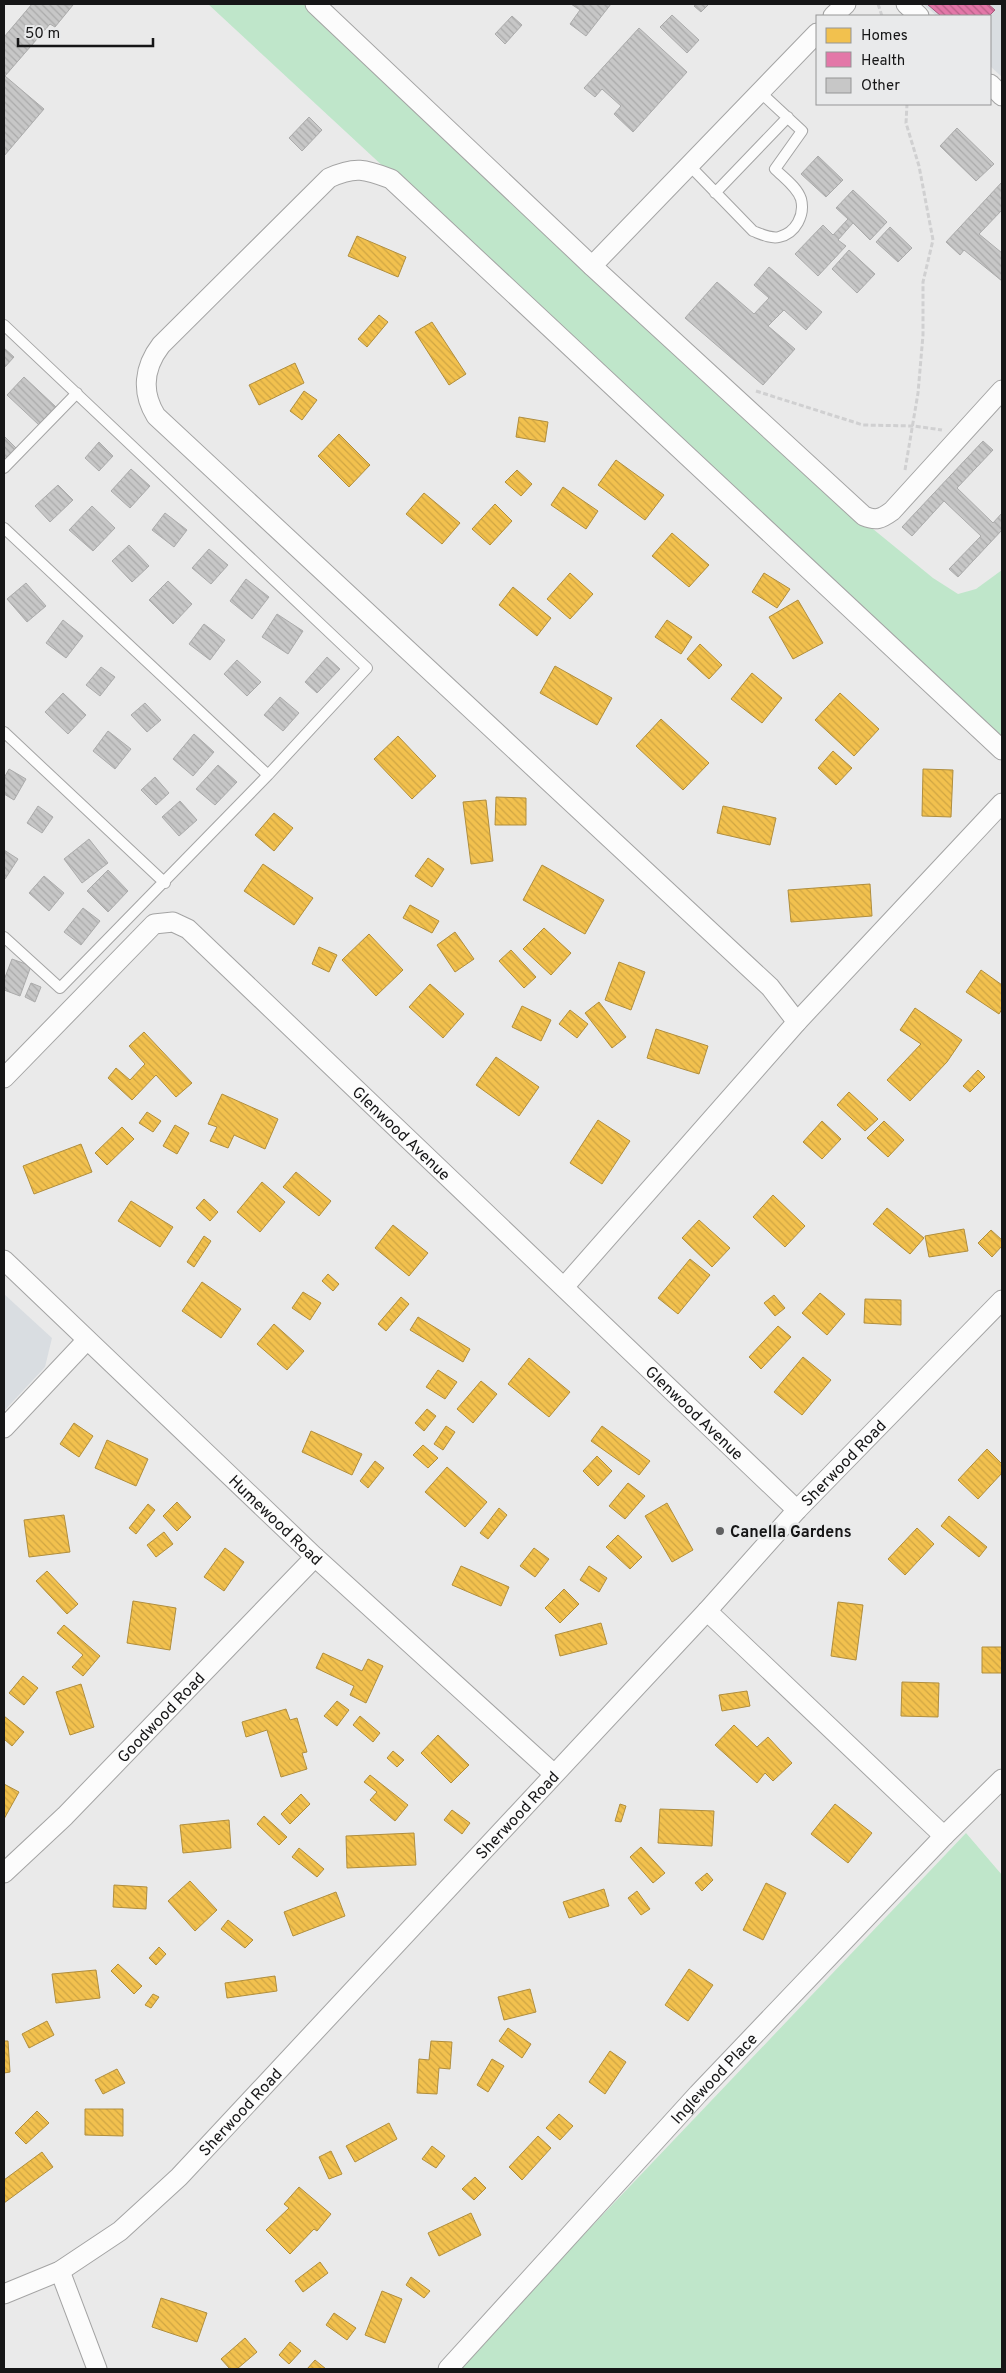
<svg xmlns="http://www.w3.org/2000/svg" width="1006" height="2373" viewBox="0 0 1006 2373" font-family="Overpass,sans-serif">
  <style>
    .built { fill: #d9dde1 }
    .green { fill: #bfe6ca }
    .homes { fill: url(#homes-back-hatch); stroke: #b08e3e }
    .health { fill: url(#health-back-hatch); stroke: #a65a7c }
    .building { fill: url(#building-back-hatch); stroke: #ababab }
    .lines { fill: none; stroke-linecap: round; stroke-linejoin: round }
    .lane-casing { stroke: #a4a4a4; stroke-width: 12 }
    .street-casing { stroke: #a4a4a4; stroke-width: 21 }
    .path { stroke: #d0d0d1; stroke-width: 3; stroke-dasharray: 5 2.5; stroke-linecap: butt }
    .lane { stroke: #fcfcfc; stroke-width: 10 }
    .street { stroke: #fcfcfc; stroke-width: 19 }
    .poi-dot { fill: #606061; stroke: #e9eaeb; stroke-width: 2 }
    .labels { text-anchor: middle; stroke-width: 5; stroke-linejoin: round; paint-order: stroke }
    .street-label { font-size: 16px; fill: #161617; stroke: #e9eaeb }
    .poi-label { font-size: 16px; font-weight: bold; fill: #161617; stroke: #e9eaeb; text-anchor: start }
  </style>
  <defs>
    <pattern id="homes-back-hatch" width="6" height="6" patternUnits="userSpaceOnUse" patternTransform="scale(1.25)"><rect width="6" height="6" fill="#f2c14e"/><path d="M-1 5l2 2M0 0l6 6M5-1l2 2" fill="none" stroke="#cfa543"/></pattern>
    <pattern id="health-back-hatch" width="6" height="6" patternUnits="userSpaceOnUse" patternTransform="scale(1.25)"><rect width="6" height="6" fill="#e377a8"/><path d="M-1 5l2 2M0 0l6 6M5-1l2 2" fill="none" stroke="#b76188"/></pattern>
    <pattern id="building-back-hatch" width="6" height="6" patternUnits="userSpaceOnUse" patternTransform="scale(1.25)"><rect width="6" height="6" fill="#c7c7c7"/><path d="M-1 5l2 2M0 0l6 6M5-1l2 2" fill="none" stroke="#aaa"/></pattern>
  </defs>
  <rect width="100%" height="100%" fill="#eaeaea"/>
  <path class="built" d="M923 4H1002V77L990 66V16H937Z
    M4 1294 52 1338 45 1367 4 1411Z"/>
  <path class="green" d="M208 4H307L862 520 933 578 958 594 976 589 1002 570V740Z
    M966 1833 1002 1875V2369H456Z"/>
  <path class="homes" d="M357 236 406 257 398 277 348 256Z
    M379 315 388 322 367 347 358 339Z
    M432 322 466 374 449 385 415 332Z
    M295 363 304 383 259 405 249 385Z
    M304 391 317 400 302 420 290 411Z
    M519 417 548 422 545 442 516 437Z
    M339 434 370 465 349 487 318 456Z
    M616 460 664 495 645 520 598 485Z
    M517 470 532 484 521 496 505 482Z
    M563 487 598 511 586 529 551 505Z
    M424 493 460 523 442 544 406 514Z
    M495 504 512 521 490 545 472 529Z
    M672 533 709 565 689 587 652 556Z
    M570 573 593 594 570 619 547 599Z
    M764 573 790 589 777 608 752 592Z
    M513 587 551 618 537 636 499 605Z
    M798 600 823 643 793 659 769 617Z
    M667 620 692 637 681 654 655 637Z
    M700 644 722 665 709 679 687 659Z
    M555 666 612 698 597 725 540 693Z
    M752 673 782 698 762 723 731 699Z
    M840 693 879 729 854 756 815 720Z
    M661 719 709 763 683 790 636 746Z
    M398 736 436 776 412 799 374 759Z
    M833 751 852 768 836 785 818 768Z
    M923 769 953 770 951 817 922 816Z
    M496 797 526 798V825H495Z
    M486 800 493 861 471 864 463 802Z
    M723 806 776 818 770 845 717 833Z
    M274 813 293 828 274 851 255 835Z
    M428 858 444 869 432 887 415 876Z
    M263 864 313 898 294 925 244 891Z
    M542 865 604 900 585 934 523 900Z
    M870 884 872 916 791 922 788 890Z
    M410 905 439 921 432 933 403 918Z
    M544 928 571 953 551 975 523 949Z
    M455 932 474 959 455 972 437 945Z
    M369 934 403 970 376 996 342 960Z
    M319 947 337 955 329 972 312 964Z
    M511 950 536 977 524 988 499 961Z
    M619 962 645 972 631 1010 605 1000Z
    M981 970 1002 985V1009L999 1014 966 992Z
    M430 984 464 1014 443 1038 409 1007Z
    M599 1002 626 1037 612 1048 585 1013Z
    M522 1006 551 1020 541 1041 512 1027Z
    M915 1008 962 1040 947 1062 910 1101 887 1080 921 1044 900 1030Z
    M570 1010 588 1024 577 1038 559 1024Z
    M656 1029 708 1046 699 1074 647 1058Z
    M144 1032 192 1083 176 1097 156 1075 132 1100 108 1078 116 1068 130 1080 145 1064 129 1046Z
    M496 1057 539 1087 519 1116 476 1085Z
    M978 1070 985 1077 970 1092 963 1086Z
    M849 1092 878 1119 865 1131 837 1105Z
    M222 1094 278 1119 265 1149 234 1135 228 1148 210 1141 217 1127 208 1124Z
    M147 1112 161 1121 153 1132 139 1123Z
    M598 1120 630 1141 602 1184 570 1163Z
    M822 1121 841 1139 822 1159 803 1142Z
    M884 1121 904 1140 888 1157 867 1138Z
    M175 1125 189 1133 177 1154 163 1146Z
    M122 1127 134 1139 107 1165 95 1153Z
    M81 1144 92 1172 34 1194 23 1166Z
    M296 1172 331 1201 319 1216 283 1187Z
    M262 1182 285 1202 260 1232 237 1212Z
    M773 1195 805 1226 785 1247 753 1217Z
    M204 1199 218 1212 210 1221 196 1208Z
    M131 1201 173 1227 160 1247 118 1221Z
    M887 1208 924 1238 910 1254 873 1224Z
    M699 1220 730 1248 712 1267 682 1238Z
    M393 1225 428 1253 409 1276 375 1248Z
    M964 1229 968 1251 929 1257 925 1236Z
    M991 1230 1002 1240V1246L992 1257 978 1243Z
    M204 1236 211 1241 194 1267 187 1262Z
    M690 1259 710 1275 678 1314 658 1298Z
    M328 1274 339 1284 333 1291 322 1281Z
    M202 1282 241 1309 221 1338 182 1311Z
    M303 1292 321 1303 310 1320 292 1308Z
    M820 1293 845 1314 827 1335 802 1313Z
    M774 1295 785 1308 775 1316 764 1303Z
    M401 1297 409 1304 386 1331 378 1324Z
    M865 1299 901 1300V1325L864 1323Z
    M418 1317 470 1349 463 1362 410 1330Z
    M274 1324 304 1351 287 1370 257 1344Z
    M778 1326 791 1337 761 1369 749 1357Z
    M803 1357 831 1380 802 1415 774 1392Z
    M529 1358 570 1392 549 1417 508 1384Z
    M438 1370 457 1382 445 1399 426 1387Z
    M481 1381 497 1394 473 1423 457 1409Z
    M427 1409 436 1416 424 1431 415 1423Z
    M74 1423 93 1436 79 1457 60 1444Z
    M446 1426 455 1432 443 1450 434 1444Z
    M602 1426 650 1461 639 1475 591 1441Z
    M311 1431 362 1454 352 1475 302 1452Z
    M107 1440 148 1459 136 1486 95 1468Z
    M423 1445 438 1458 428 1468 413 1455Z
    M987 1449 1002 1464V1473L978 1499 958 1480Z
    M597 1456 612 1471 598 1486 583 1471Z
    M375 1461 384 1468 368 1488 360 1481Z
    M447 1467 487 1502 465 1527 425 1492Z
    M628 1483 645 1496 625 1519 609 1506Z
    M177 1502 191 1517 177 1531 163 1516Z
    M667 1503 693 1550 672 1562 645 1516Z
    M148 1504 155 1510 136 1534 129 1528Z
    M499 1508 507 1515 488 1539 480 1533Z
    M64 1515 70 1552 29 1557 24 1520Z
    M949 1516 987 1547 979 1557 941 1526Z
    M917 1528 934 1544 905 1575 888 1559Z
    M164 1532 173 1544 156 1557 147 1545Z
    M618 1535 642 1557 630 1569 606 1547Z
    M225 1548 244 1562 224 1591 204 1577Z
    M534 1548 549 1559 535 1577 520 1566Z
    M461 1566 509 1587 501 1606 452 1585Z
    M589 1566 607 1578 599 1592 580 1580Z
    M47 1571 78 1604 67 1614 36 1581Z
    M564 1589 579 1604 560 1623 545 1608Z
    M133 1601 176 1608 170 1650 127 1643Z
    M838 1602 863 1605 856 1660 831 1656Z
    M601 1623 607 1644 560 1656 555 1635Z
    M64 1625 100 1656 83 1676 72 1667 83 1655 57 1633Z
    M982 1647H1002V1673H982Z
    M323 1653 362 1671 368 1659 383 1666 366 1703 350 1695 354 1686 316 1668Z
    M23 1676 38 1688 24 1705 9 1693Z
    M902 1682 939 1683 938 1717 901 1716Z
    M81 1684 94 1727 70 1735 56 1692Z
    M747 1691 750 1706 722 1711 719 1695Z
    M337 1701 349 1710 337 1726 324 1716Z
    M286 1709 290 1720 297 1718 307 1752 302 1753 307 1769 281 1777 267 1730 246 1737 242 1722Z
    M4 1716 24 1732 12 1746 4 1739Z
    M360 1716 380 1733 373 1742 353 1725Z
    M734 1725 757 1747 768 1737 792 1763 773 1781 765 1773 757 1783 715 1745Z
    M438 1735 469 1765 451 1783 421 1753Z
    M393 1751 404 1760 397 1767 387 1758Z
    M370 1775 408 1805 395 1821 370 1800 377 1792 364 1782Z
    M4 1784 19 1792 4 1819Z
    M301 1794 310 1804 290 1824 281 1814Z
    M620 1804 626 1806 621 1822 615 1821Z
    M835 1804 872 1833 848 1863 811 1834Z
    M660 1809 714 1811 712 1846 658 1843Z
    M452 1810 470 1823 462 1834 444 1820Z
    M264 1816 287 1837 279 1845 257 1824Z
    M229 1820 231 1848 183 1853 180 1825Z
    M414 1833 416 1865 347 1868 346 1836Z
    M641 1847 665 1873 653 1883 630 1857Z
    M299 1848 324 1869 317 1877 292 1857Z
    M707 1873 713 1880 702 1891 695 1883Z
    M190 1881 217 1910 195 1931 168 1901Z
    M766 1883 786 1893 763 1940 743 1930Z
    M114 1885 147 1887 146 1909 113 1907Z
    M604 1889 609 1906 569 1918 563 1902Z
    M637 1891 650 1909 641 1915 628 1898Z
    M336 1892 345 1916 293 1936 284 1912Z
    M228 1920 253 1940 245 1948 221 1929Z
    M159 1947 166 1954 156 1965 149 1958Z
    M118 1964 142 1986 134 1994 111 1971Z
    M689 1969 713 1985 688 2021 665 2005Z
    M96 1970 100 1998 56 2003 52 1974Z
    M275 1976 277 1991 227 1998 225 1983Z
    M530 1989 536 2012 504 2020 498 1997Z
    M153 1994 159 1997 151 2008 145 2005Z
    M47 2021 54 2035 29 2048 22 2034Z
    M508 2028 531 2044 522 2058 499 2041Z
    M4 2041H8L10 2072 4 2073Z
    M431 2041 452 2042 450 2069 439 2068 437 2094 417 2093 419 2059 429 2060Z
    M610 2051 626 2062 605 2094 589 2082Z
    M492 2059 504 2066 488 2092 477 2085Z
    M117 2069 125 2083 103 2094 95 2080Z
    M85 2109H123V2136L85 2135Z
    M37 2111 49 2123 26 2144 15 2133Z
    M559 2114 573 2126 560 2140 546 2128Z
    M389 2123 397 2139 355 2162 346 2146Z
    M538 2136 551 2148 522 2180 509 2167Z
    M432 2146 445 2156 436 2168 422 2159Z
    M331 2151 342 2174 329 2179 319 2157Z
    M42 2152 53 2167 4 2203V2180Z
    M475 2177 486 2188 474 2200 462 2189Z
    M299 2187 331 2214 317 2231 314 2229 290 2254 266 2230 289 2208 284 2204Z
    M471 2213 481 2235 439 2256 428 2233Z
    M320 2262 328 2273 303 2292 295 2281Z
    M411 2277 430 2291 424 2298 406 2285Z
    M382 2291 402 2299 385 2343 365 2335Z
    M161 2298 207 2313 197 2342 152 2327Z
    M334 2313 356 2328 347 2340 326 2325Z
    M245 2338 257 2352 237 2369H230L221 2359Z
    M290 2342 301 2351 289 2364 279 2355Z
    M315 2360 326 2369H307Z"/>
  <path class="health" d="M927 4H988L995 10 989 16H941Z"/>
  <path class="building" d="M32 4 73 5 55 27 50 24 5 76 44 109 4 156V37Z
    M571 4H611L586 36 570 24 580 10Z
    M697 4H709L701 12 694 6Z
    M672 15 699 40 687 53 660 27Z
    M512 16 522 25 505 44 495 34Z
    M639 28 687 72 633 132 614 114 621 106 602 89 595 97 584 88Z
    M309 117 322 130 302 151 289 138Z
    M957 128 994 164 976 181 940 146Z
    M818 156 843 180 826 197 801 174Z
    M1002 182V210L979 234 1002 253V281L964 250 960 255 946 242Z
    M853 190 887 222 870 240 853 223 838 240 846 246 818 276 795 254 823 225 833 235 848 219 836 208Z
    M890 227 912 248 898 262 876 242Z
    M849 250 875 274 857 293 832 269Z
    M769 267 822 312 806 330 784 310 768 326 795 349 763 385 685 318 717 282 754 314 769 298 754 285Z
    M4 348 14 357 4 368Z
    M24 377 56 407 39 425 7 395Z
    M4 436 17 449 4 462Z
    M983 441 993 450 957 488 993 523 1002 513V530L958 577 949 569 981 536 944 501 912 536 902 527Z
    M99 442 113 456 99 471 85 458Z
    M131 469 150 486 130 508 111 491Z
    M58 485 73 500 50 522 35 506Z
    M92 506 115 528 93 551 69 530Z
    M165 513 187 530 174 547 152 530Z
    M129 545 149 566 132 582 112 561Z
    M209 549 228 565 211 584 192 568Z
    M246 579 269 597 252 619 230 601Z
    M168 581 192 604 173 624 149 600Z
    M26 583 46 606 27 622 7 599Z
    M277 614 303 631 288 654 262 637Z
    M63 620 83 636 66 658 46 643Z
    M204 624 225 640 210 660 189 644Z
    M327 657 340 669 317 693 305 682Z
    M237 660 261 682 247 696 224 674Z
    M101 667 115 677 100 696 86 685Z
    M63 693 86 715 68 734 45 712Z
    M280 697 299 713 283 731 264 715Z
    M145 703 161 720 147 732 131 715Z
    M108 731 131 749 115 769 93 751Z
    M194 734 214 752 193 776 173 759Z
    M218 765 237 782 215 805 196 789Z
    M9 769 26 779 14 800 4 794V778Z
    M155 777 169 793 156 805 141 790Z
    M180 801 197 820 179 836 162 817Z
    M38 806 53 817 42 833 27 823Z
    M89 839 108 863 82 883 64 859Z
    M4 850 18 859 5 879 4 878Z
    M108 870 128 891 108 912 87 891Z
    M44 876 64 893 49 911 29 893Z
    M83 908 100 921 81 945 64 932Z
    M12 959 31 966 20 996 4 990V980Z
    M31 983 41 987 35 1002 25 997Z"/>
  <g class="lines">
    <g class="lane-casing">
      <path id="lane" d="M689 165 753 231C761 234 771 239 779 237 796 233 805 215 801 199 797 187 784 178 775 169L802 131 760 92
        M715 193 788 117
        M4 325 367 668 268 775 60 988 4 937
        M4 468 77 393
        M4 528 268 775
        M4 732 165 883"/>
    </g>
    <g class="street-casing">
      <g id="street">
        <path d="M315 4 592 266 864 516C876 521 881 519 892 511L1002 390"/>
        <path d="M906 4 919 16"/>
        <path d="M833 16 846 4"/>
        <path d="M990 84 1002 96"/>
        <path d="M592 266 817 33"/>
        <path d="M797 1022 770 987 156 416C141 392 144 367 161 345L329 178C355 166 365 169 391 179L1002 750"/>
        <path id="s1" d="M4 1078 154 924 173 922 188 929 797 1510"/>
        <path id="s2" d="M4 1260 315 1557 554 1774"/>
        <path d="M564 1287 797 1022 1002 803"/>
        <path d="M4 1428 87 1340"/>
        <path d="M707 1611 944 1836"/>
        <path id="s3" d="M4 1873 65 1816 315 1557"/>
        <path d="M60 2271 97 2369"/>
        <path id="s4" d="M4 2294 60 2271 120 2231 179 2177 707 1611 797 1510 1002 1300"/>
        <path id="s5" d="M448 2369 698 2094 944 1836 1002 1779"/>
      </g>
    </g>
    <path class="path" d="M878 4 882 16
      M756 391 863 425 914 426 942 430
      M905 470 918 393 923 335V282L933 240 919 166 906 123 907 104"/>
    <use href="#lane" class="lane"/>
    <use href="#street" class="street"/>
  </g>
  <circle class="poi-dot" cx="720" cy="1531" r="5"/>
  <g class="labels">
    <g class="street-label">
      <text dy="6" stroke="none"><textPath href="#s1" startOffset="546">Glenwood Avenue</textPath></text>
      <text dy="6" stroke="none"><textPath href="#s1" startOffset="951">Glenwood Avenue</textPath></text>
      <text dy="6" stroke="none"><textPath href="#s4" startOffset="1188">Sherwood Road</textPath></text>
      <text dy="6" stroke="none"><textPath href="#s2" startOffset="376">Humewood Road</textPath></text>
      <text dy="6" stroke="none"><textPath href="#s3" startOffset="221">Goodwood Road</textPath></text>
      <text dy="6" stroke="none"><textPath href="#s4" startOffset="708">Sherwood Road</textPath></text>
      <text dy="6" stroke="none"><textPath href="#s5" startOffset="394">Inglewood Place</textPath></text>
      <text dy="6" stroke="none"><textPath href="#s4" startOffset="302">Sherwood Road</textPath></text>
    </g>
    <g class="poi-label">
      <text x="730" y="1537">Canella Gardens</text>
    </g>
  </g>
  <rect width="1006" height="2373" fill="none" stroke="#161617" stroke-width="10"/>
  <rect x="816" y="15" width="175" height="90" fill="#e9eaeb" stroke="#959596"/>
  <rect x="826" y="28" width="25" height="15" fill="#f2c14e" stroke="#959596"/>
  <text x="861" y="40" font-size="15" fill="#161617">Homes</text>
  <rect x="826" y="52" width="25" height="15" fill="#e377a8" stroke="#959596"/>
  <text x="861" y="65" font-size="15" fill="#161617">Health</text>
  <rect x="826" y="78" width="25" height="15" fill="#c7c7c7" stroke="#959596"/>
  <text x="861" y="90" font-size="15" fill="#161617">Other</text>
  <path d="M18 38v8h135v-8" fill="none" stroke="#161617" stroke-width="2.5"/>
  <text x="25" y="38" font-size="15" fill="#161617" stroke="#e9eaeb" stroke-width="4" paint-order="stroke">50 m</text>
</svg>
